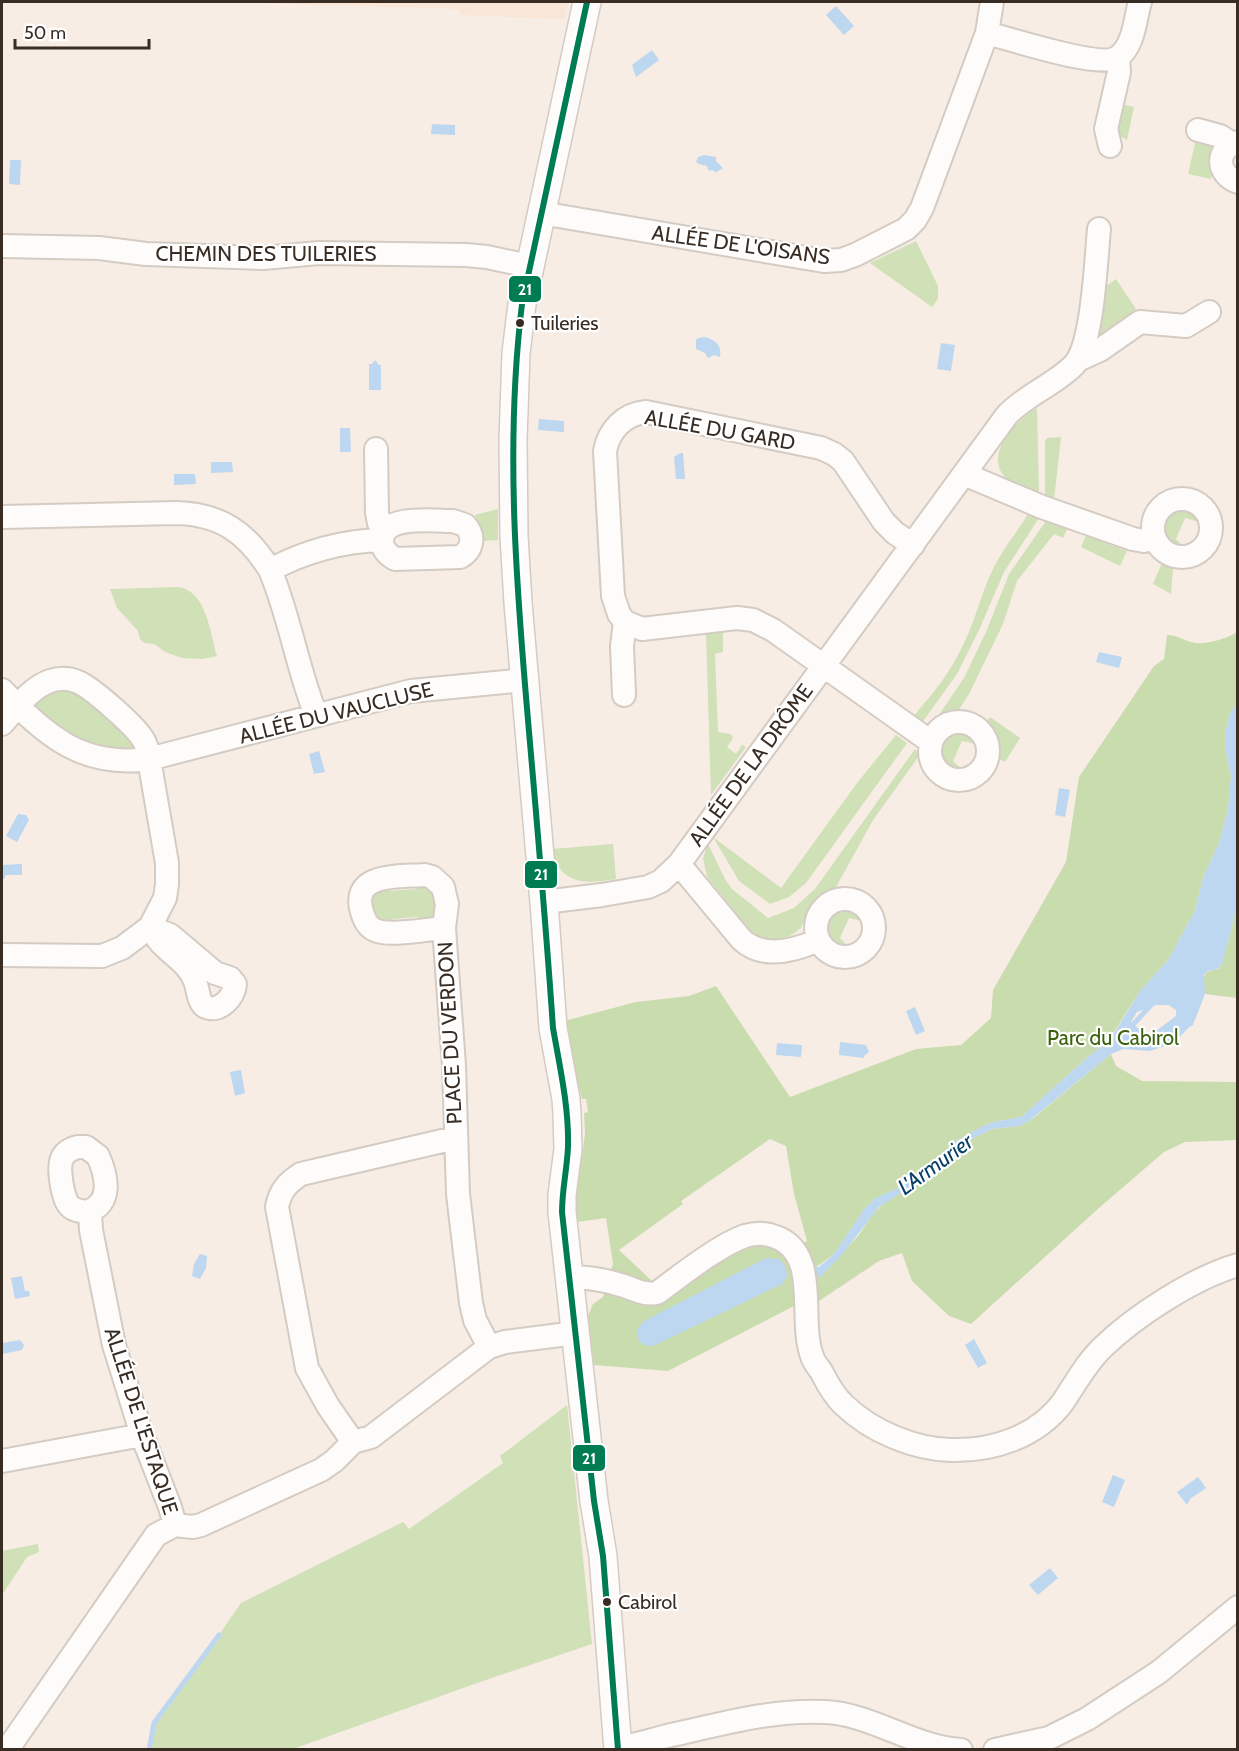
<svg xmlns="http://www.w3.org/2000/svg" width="1239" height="1751" viewBox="0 0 1239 1751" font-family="Cabin,sans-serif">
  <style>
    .built { fill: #fae6d6 }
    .green { fill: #d0e0b7 }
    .forest { fill: #c9dcad; fill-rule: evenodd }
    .water { fill: #bcd7ef; fill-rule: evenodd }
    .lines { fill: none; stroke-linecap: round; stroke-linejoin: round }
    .stream { stroke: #bcd7ef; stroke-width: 5 }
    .minor-casing { stroke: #d4cbc3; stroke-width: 26 }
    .major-casing { stroke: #d4cbc3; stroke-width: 30 }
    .minor { stroke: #fefcfb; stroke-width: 22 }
    .major { stroke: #fefcfb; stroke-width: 27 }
    .bus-1-casing { stroke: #fff; stroke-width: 10 }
    .bus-1 { stroke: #007c52; stroke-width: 6 }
    .bus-dot { fill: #382c23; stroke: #fff; stroke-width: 2 }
    .labels { text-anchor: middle; stroke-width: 4.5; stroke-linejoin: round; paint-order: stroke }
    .bus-label { font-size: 20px; fill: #382c23; stroke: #fff; text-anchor: start }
    .street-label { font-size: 21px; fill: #382c23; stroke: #fff }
    .park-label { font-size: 21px; fill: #3b610c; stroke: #fff }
    .water-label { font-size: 22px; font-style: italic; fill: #063f67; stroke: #fff }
    .line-badge { stroke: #fff; stroke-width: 2 }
    .badge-label { font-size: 16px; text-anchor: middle; font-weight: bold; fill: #fff }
  </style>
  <rect width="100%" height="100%" fill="#f7ede5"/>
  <path class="built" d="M217 2H569L564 19 461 15 460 9Z"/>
  <path class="green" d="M1117 103 1134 107 1127 140 1111 130Z
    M1197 135 1219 140 1211 179 1188 174Z
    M916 241 938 286V299L932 307 870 263Z
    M1116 279 1136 309 1099 335 1097 333 1101 290Z
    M1037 408 1039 494C1029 490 1016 487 1008 480 981 457 1015 420 1037 408Z
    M1061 437 1054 500 1045 496V442L1047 438Z
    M1184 507C1194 510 1198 514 1203 523L1185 518 1176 539 1187 550C1153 552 1150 509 1184 507Z
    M498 509V540L482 541 481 530 475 515Z
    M1028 514 1039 518 1004 572 979 630 957 674 921 724 911 719C932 695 951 672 964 643 976 619 981 593 993 569 1002 550 1017 532 1028 514Z
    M1046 521 1067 529 1063 538 1054 534 1017 581 1003 624 969 694 955 716 947 717 932 725 964 678 986 632 1009 574Z
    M1086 535 1127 551 1120 566 1081 547Z
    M1162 563 1173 568 1171 594 1153 584Z
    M179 587C207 592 210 633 217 656L202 659 182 658 165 652 154 644 144 643 140 639 138 631 117 608 110 589Z
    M723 632V652L715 654 718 732 731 734 733 738 727 747 736 754 742 745 746 747 711 795 706 634Z
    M73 687 135 740 137 752 89 751 33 708V699L44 690Z
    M990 717 1020 738 1005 762 995 757 993 739 984 725Z
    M962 729C971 732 976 736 980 745L962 741 953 761 965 772C930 774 928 731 962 729Z
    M896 735 907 743 806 883 789 897 770 904 739 881 713 837 781 888 857 783Z
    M915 749 919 756 873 820 835 889 818 897 810 906 801 928 790 936 778 939H764L754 935 707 877 703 858 708 844 725 879 732 889 768 918 794 908 815 889Z
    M613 844 616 879C586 884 560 886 552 849Z
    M419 882 437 889 436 913 422 923 418 917 392 919 391 924 370 918V891L386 885 389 891 416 889Z
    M848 906C858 909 862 913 866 922L849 918 840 938 851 949C817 952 814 908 848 906Z
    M567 1405 592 1644 480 1682 293 1749H149L154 1723 167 1710 241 1603 403 1522 409 1529 503 1463 500 1456Z
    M38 1544 39 1552 27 1557 2 1595V1551Z"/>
  <path class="forest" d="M1237 632V703L1230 714 1225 733V748L1231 776 1228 809 1219 843 1203 878 1195 911 1168 960 1140 991 1107 1043 1090 1055 1021 1117 993 1122 981 1127 954 1142 932 1164 904 1185 876 1198 865 1208 834 1254 816 1267 826 1271 858 1236 873 1214 884 1203 907 1189 974 1138 992 1129 1019 1126 1031 1120 1111 1054 1116 1066 1142 1081 1237 1082V1140L1185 1142 1164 1152 1100 1207 971 1324 949 1316 912 1281 902 1253 879 1261 816 1303 792 1307 668 1371 594 1365 588 1316 593 1304 603 1297 613 1264 606 1218 577 1222 575 1192 582 1157 585 1133 584 1113 588 1112 586 1099H582L569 1052 564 1021 636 1002 689 996 716 986 790 1097 916 1049 961 1045 991 1018 993 990 1066 862 1079 777 1154 666 1164 659 1167 635C1178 635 1184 641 1195 643 1205 645 1229 638 1237 632ZM770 1139 786 1146 794 1194 807 1241 803 1244C792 1232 780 1223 763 1223 731 1222 679 1264 652 1281L619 1250 683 1204 681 1201Z
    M1237 884V998L1205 994 1203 980 1206 972 1218 969 1222 964 1234 918Z"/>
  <path class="water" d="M836 6 854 26 844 35 826 15Z
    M652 50 659 60 636 77 632 65Z
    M432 124 455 125V135L431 134Z
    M704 155 716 157V161L723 168 715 173V171L708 170 707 166 699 164 696 162 698 157Z
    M10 160H21L20 185 9 184Z
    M705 337C716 340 722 346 720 357L714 355 708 358 705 353 696 349V340L698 338Z
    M941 343 955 345 951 371 937 369Z
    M375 360 379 365H381V390H369V364H372Z
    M539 419 564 421V432L538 430Z
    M340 428H350L351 452H340Z
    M680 453H683L685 479H676L674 457Z
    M211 462H232L233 472 211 473Z
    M174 474H195L196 484 174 485Z
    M1099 652 1122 657 1119 668 1096 662Z
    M1237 703 1238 884 1234 918 1222 965 1215 970 1207 971 1204 975 1205 994 1193 1025 1188 1028 1174 1043 1150 1051 1123 1049 1111 1054 1029 1121 1019 1126 992 1129 974 1138 907 1189 879 1207 841 1256 820 1277 814 1278 813 1267H819L834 1254 865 1208 876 1198 904 1185 932 1164 954 1142 981 1127 993 1122 1021 1117 1090 1055 1110 1040 1140 991 1168 960 1195 911 1203 878 1219 843 1228 809 1231 776 1225 748V733L1230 714ZM1156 1005H1169L1176 1010V1016L1152 1034 1147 1036 1131 1022 1137 1012Z
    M319 751 325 772 314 774 309 754Z
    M1059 788 1070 790 1065 817 1055 815Z
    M18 814 26 815 29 820 17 842 6 836Z
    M22 864V875H6L4 879H2V865Z
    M915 1007 925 1031 916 1035 906 1011Z
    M840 1042 866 1045 869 1052 865 1055 864 1058 839 1055Z
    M777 1043 802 1045 801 1057 776 1055Z
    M241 1070 245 1093 235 1096 230 1072Z
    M200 1254 207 1256 206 1268 200 1279 192 1276 194 1264Z
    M766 1258 779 1259 786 1267 787 1277 782 1284 653 1346 644 1345 637 1338 638 1328 644 1321Z
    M22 1276 25 1291H29L30 1296 15 1299 11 1278Z
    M974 1339 987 1363 978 1368 965 1345Z
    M20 1340 24 1345 22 1350 2 1354V1343Z
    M1113 1475 1125 1480 1114 1507 1102 1502Z
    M1198 1477 1206 1488 1190 1499 1187 1505 1177 1492Z
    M1050 1568 1058 1578 1038 1595 1029 1585Z"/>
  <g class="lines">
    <path class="stream" d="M1129 1029 1153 1003
      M149 1750 154 1723 219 1635"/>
    <g class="minor-casing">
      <path id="minor" d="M987 33C1010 39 1101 69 1118 57 1134 46 1135 19 1140 2
        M1198 130 1220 136 1232 144
        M1238 142C1215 149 1216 174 1238 182
        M1110 146 1106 129 1119 72 1118 57
        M541 213 824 261 841 260 855 255 906 229 915 220 922 208 987 33 992 2
        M2 246 99 248 146 254 263 258 319 253 466 255 487 257 529 266
        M1078 360 1100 350 1140 322 1186 326 1209 312
        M376 449 377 513 379 523 384 532
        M964 474 1042 507 1133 539 1144 541 1154 538
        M1153 528a29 29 0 1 1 58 0a29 29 0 1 1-58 0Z
        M2 517 176 513C221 514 247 533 270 570
        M453 521 465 525C475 536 473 550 460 557L395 559C388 555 382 549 382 540 383 514 434 521 453 521Z
        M913 545 895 533 884 522 843 461 834 454 821 448 646 412C624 414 609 430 605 451L613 596 619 614 625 622 642 629 737 618 753 620 773 630 931 742
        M2 690C46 735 81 768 149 759 148 753 147 746 144 741 137 727 92 688 78 682 69 678 59 678 50 681 30 688 16 709 2 724
        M624 695 622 646 625 622
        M316 715C297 668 290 617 270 570 304 552 343 541 382 540
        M930 751a29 29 0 1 1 58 0a29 29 0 1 1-58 0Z
        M679 864 741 939C763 960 794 951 818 940
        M816 928a29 29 0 1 1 58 0a29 29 0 1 1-58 0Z
        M544 902 602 895 648 887 661 881 679 864 1007 415C1026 395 1054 385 1074 365 1093 345 1096 259 1099 229
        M150 927 170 935 215 973 230 978 235 984C234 997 220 1013 206 1007 198 1003 198 988 195 981 189 965 176 958 164 946 158 941 154 934 150 927Z
        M444 928C427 929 390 937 375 930 367 927 364 919 362 912 350 872 400 877 425 875L432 877 443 887 447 904 444 928 454 1066 458 1194 471 1303 475 1320 489 1347
        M2 955 102 956 122 948 150 927 165 898 167 884V863L149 759 411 691 525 680
        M78 1147H86L98 1156C107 1176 113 1204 87 1212 82 1211 77 1211 72 1208 65 1203 64 1194 62 1186 59 1168 57 1152 78 1147Z
        M90 1211 91 1230 114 1345 142 1435 170 1507 175 1525
        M570 1278C586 1276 609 1281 624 1286 636 1290 644 1295 657 1293 680 1276 719 1245 745 1236 755 1233 766 1233 776 1237 821 1254 798 1319 812 1356 813 1361 818 1367 821 1371 827 1383 834 1396 844 1405 871 1431 913 1449 951 1450 993 1451 1037 1437 1063 1402 1075 1384 1087 1362 1103 1347 1135 1316 1195 1277 1238 1265
        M353 1442 328 1406 307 1368 277 1207C280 1191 287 1183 301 1174L455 1138
        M2 1461 142 1435
        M618 1747C634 1746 651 1740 667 1736 718 1725 772 1709 825 1712 872 1714 913 1747 961 1750
        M7 1750 156 1535 175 1525 193 1527 201 1525 321 1470 334 1461 353 1442 371 1437 489 1347 505 1342 576 1333
        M995 1750 1049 1738 1087 1719 1159 1672 1238 1607"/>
    </g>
    <g class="major-casing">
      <path id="major" d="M587 2 522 304 516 353 513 440 514 536 518 603 544 902 553 1028 566 1099 567 1114 568 1149 562 1195V1212L594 1501 603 1556 618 1750"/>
    </g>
    <use href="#minor" class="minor"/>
    <use href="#major" class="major"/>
    <g class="bus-1-casing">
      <path id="bus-1" d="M587 2 522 304C505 443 516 582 528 720 537 823 546 925 553 1028 560 1068 569 1107 568 1147 567 1169 562 1190 562 1212L594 1501 603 1556 618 1750"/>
    </g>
    <use href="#bus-1" class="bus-1"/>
  </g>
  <g class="bus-dot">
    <circle cx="520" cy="323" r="5"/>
    <circle cx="607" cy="1602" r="5"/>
  </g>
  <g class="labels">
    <g class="bus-label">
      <text x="531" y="330">Tuileries</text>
      <text x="618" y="1609">Cabirol</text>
    </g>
    <g class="street-label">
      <text transform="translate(741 245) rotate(8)" y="7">ALLÉE DE L'OISANS</text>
      <text x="266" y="261">CHEMIN DES TUILERIES</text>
      <text transform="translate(720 430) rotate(10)" y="7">ALLÉE DU GARD</text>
      <text transform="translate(336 713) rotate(-14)" y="7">ALLÉE DU VAUCLUSE</text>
      <text transform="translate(751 765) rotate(-54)" y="7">ALLÉE DE LA DRÔME</text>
      <text transform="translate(450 1033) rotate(-93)" y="7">PLACE DU VERDON</text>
      <text transform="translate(141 1421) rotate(72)" y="7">ALLÉE DE L'ESTAQUE</text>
    </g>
    <g class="park-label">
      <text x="1113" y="1045">Parc du Cabirol</text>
    </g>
    <g class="water-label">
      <text transform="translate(935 1164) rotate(-36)" y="8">L'Armurier</text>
    </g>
  </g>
  <g class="line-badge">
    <rect x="508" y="275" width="34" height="28" rx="6" fill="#007c52"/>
    <rect x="524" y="860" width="34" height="29" rx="6" fill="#007c52"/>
    <rect x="572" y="1444" width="34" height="28" rx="6" fill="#007c52"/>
  </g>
  <g class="badge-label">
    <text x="525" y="295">21</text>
    <text x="541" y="880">21</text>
    <text x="589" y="1464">21</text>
  </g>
  <rect width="1239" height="1751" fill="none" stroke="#382c23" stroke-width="6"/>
  <path d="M15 39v9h134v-9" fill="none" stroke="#382c23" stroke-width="3"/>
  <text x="24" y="39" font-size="18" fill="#382c23" stroke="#ffffff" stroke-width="4.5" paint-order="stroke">50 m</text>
</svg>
